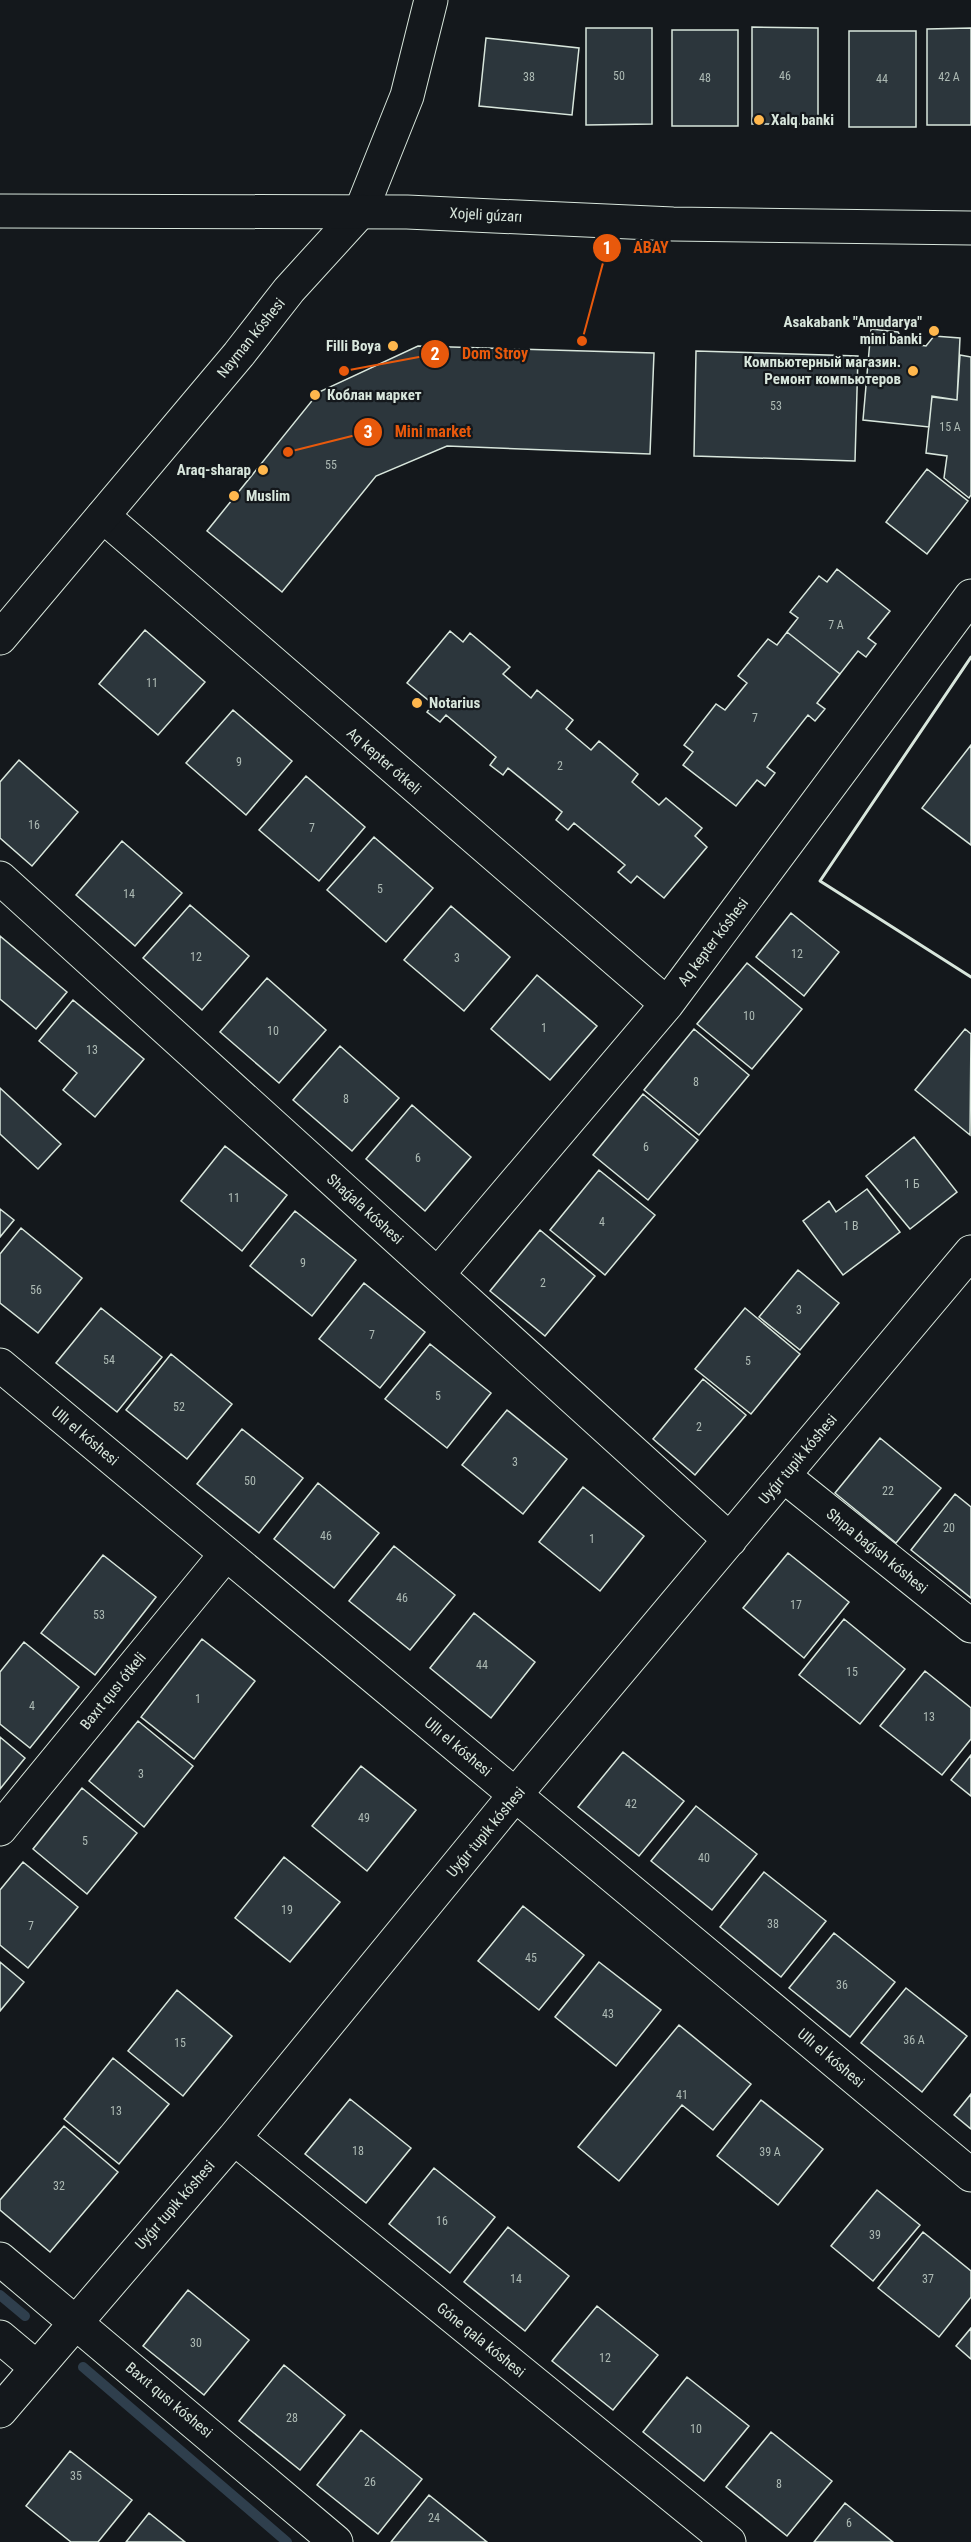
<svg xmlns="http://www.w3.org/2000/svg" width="971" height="2542" viewBox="0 0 971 2542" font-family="'Roboto Condensed',sans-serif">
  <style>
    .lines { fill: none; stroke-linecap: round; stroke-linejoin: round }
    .stream { stroke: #2f3f4d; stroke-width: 10 }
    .building { fill: #2c363c; stroke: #d8e6dc; stroke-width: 1.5 }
    .street-casing { stroke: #d8e6dc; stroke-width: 35 }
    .secondary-casing { stroke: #d8e6dc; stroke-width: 35 }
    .primary-casing { stroke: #d8e6dc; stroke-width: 35 }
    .street { stroke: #14181c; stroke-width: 33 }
    .secondary { stroke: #14181c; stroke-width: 33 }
    .primary { stroke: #14181c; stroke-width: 33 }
    .wall { stroke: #d8e6dc; stroke-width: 3 }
    .poi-dot { fill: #ffb74d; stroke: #14181c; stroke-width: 2 }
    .labels { text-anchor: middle; stroke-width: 4.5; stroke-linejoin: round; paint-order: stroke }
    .number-label { font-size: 12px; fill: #adbab4 }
    .poi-label { font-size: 15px; font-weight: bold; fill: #d8e6dc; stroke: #14181c; text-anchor: start }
    .street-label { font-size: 15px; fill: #d8e6dc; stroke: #14181c }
    .leader { fill: none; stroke: #e8590c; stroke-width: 2 }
    .callout-dot { fill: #e8590c; stroke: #14181c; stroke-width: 2 }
    .mark-label { font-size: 18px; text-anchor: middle; font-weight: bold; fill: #fff }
    .callout-label { font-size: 16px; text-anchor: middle; font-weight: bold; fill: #e8590c; stroke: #14181c; stroke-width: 4.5; stroke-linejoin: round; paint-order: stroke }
  </style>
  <rect width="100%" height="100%" fill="#14181c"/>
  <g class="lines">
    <path class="stream" d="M0 2295 25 2316
      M83 2367 287 2542"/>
  </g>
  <path class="building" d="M752 27 818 28V124H752Z
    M586 28H652V124L586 125Z
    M971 28V125H927V29Z
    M672 30H738V126H672Z
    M849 31H916V127H849Z
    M486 38 579 48 572 115 479 106Z
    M871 329 898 332 905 343 926 346 934 336 960 338 957 400 932 396 929 427 863 420Z
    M418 346 654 353 650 454 447 446 376 476 282 592 207 531 319 392Z
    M696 351 858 356 855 461 694 456Z
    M960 355 971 357V495L969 498 944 478 947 456 926 453 932 397 957 400Z
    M927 469 968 501 927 554 886 522Z
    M837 569 890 611 868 638 876 644 866 657 858 651 840 674 787 632 798 618 790 612 819 576 827 582Z
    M145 630 205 682 158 735 99 684Z
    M450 631 463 642 470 633 510 667 503 674 531 698 537 690 573 720 566 729 591 750 599 741 638 774 632 782 659 805 666 798 702 828 695 836 707 847 664 898 637 876 631 883 618 872 625 865 574 823 568 830 556 820 562 812 508 768 503 775 490 765 496 757 446 715 440 722 427 712 433 704 407 683Z
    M787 632 840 674 817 703 825 709 815 721 808 715 767 767 775 773 765 786 757 780 736 806 683 765 693 752 684 745 716 704 725 710 747 683 738 676 768 639 777 645Z
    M233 710 292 761 246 815 186 763Z
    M971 745V845L922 808Z
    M19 760 78 812 32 866 0 838V782Z
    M306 776 365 827 319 881 259 830Z
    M374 837 433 888 386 942 327 890Z
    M122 841 182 893 135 946 76 895Z
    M190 905 249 956 202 1010 143 958Z
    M451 906 510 957 464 1011 404 960Z
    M791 913 839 952 804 996 756 957Z
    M0 936 67 992 36 1029 0 999Z
    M747 963 802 1009 752 1069 697 1024Z
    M537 975 597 1026 550 1080 491 1029Z
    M267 978 326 1030 279 1083 220 1032Z
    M73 1000 144 1059 95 1117 63 1090 77 1073 39 1041Z
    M694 1029 749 1075 699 1135 644 1090Z
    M965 1029 971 1034 970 1135 915 1090Z
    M340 1046 399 1098 352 1151 293 1100Z
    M0 1088 61 1144 38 1169 0 1134Z
    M643 1094 698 1140 648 1200 593 1155Z
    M412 1105 471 1157 425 1211 366 1159Z
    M914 1137 957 1192 910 1229 866 1176Z
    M225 1146 287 1195 242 1251 181 1201Z
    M599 1170 655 1215 605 1275 550 1230Z
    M867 1189 900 1232 843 1275 803 1221 829 1201 836 1212Z
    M0 1209 14 1220 0 1237Z
    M295 1211 356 1260 312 1316 250 1266Z
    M21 1228 82 1278 38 1333 0 1303V1254Z
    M540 1230 595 1276 545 1336 490 1291Z
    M798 1270 839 1303 800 1350 759 1317Z
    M364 1283 425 1332 380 1388 319 1339Z
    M101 1308 162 1357 117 1412 56 1363Z
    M745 1308 800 1354 751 1414 695 1369Z
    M430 1344 491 1393 447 1448 385 1399Z
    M171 1354 232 1404 187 1459 126 1410Z
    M703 1379 746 1415 695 1475 653 1439Z
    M507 1410 567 1459 523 1514 462 1465Z
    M242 1429 303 1478 259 1533 197 1484Z
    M880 1438 941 1488 896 1543 835 1493Z
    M318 1483 379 1533 334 1588 274 1539Z
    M583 1487 644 1536 600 1591 539 1542Z
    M955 1494 971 1507V1598L911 1550Z
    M394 1546 455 1595 410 1650 349 1601Z
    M788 1553 849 1602 804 1658 743 1608Z
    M103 1555 156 1597 95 1675 41 1633Z
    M474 1613 535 1662 491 1718 430 1668Z
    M844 1619 905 1669 860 1724 799 1675Z
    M202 1639 255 1681 194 1759 141 1717Z
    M24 1642 79 1687 30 1748 0 1724V1672Z
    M925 1671 971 1708V1739L942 1775 880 1726Z
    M138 1721 193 1766 144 1827 89 1781Z
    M0 1737 25 1758 0 1789Z
    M623 1752 684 1801 639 1856 578 1807Z
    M971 1755V1796L951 1780Z
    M361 1766 416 1810 367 1871 312 1826Z
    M82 1788 137 1833 87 1894 33 1849Z
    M696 1806 757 1854 712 1910 651 1861Z
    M284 1857 340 1902 290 1962 235 1918Z
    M23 1862 78 1907 28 1968 0 1945V1890Z
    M764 1872 826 1921 781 1977 720 1927Z
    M523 1906 584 1955 539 2010 478 1961Z
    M834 1933 895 1982 850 2037 789 1988Z
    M0 1962 24 1982 0 2011Z
    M599 1962 661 2010 616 2066 555 2017Z
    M906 1988 967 2036 922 2092 861 2043Z
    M177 1990 232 2036 183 2096 128 2051Z
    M679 2025 751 2084 713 2130 682 2105 619 2181 578 2147Z
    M113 2058 169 2104 119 2164 64 2119Z
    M971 2094V2129L954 2115Z
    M350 2099 411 2148 366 2203 305 2154Z
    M761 2100 823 2149 778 2205 717 2156Z
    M64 2126 118 2172 50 2252 0 2210V2200Z
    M434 2168 495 2217 450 2273 389 2224Z
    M877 2190 920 2225 873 2281 831 2246Z
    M508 2227 569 2276 525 2331 464 2282Z
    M923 2232 971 2271V2297L939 2337 878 2288Z
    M188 2290 249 2340 204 2395 143 2346Z
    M597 2306 658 2355 613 2410 552 2361Z
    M971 2328V2359L956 2346Z
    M284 2365 345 2415 300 2470 239 2421Z
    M687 2377 749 2426 704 2481 643 2432Z
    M361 2430 422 2479 378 2534 317 2485Z
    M771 2432 832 2481 787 2536 726 2487Z
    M70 2451 132 2500 98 2542H71L26 2506Z
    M429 2495 487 2542H391Z
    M845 2503 893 2542H814Z
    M149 2513 185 2542H126Z"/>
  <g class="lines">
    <g class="street-casing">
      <path id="street" d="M361 211 407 96 431 0
        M103 516 667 1004
        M0 878 730 1540
        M438 1274 667 1004 971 596
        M0 1365 971 2175
        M784 1476 971 1626
        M0 1829 226 1554
        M234 2138 729 2542
        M0 2259 336 2542
        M0 2337 37 2368
        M0 2411 234 2138 515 1795 971 1252"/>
    </g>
    <g class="secondary-casing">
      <path id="secondary" d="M0 638 239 354 289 290 361 211"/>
    </g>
    <g class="primary-casing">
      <path id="primary" d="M0 211 407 212 673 224 971 228"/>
    </g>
    <use href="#street" class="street"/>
    <use href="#secondary" class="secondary"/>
    <use href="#primary" class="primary"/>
    <path class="wall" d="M971 657 820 881 971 977"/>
  </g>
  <g class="poi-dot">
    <circle cx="759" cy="120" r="6"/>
    <circle cx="934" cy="331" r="6"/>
    <circle cx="393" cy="346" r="6"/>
    <circle cx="913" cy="371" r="6"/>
    <circle cx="315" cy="395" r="6"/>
    <circle cx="263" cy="470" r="6"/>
    <circle cx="234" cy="496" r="6"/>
    <circle cx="417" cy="703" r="6"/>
  </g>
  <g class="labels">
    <g class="number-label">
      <text x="619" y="80">50</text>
      <text x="785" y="80">46</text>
      <text x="529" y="81">38</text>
      <text x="949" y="81">42 А</text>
      <text x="705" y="82">48</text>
      <text x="882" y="83">44</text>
      <text x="776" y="410">53</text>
      <text x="950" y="431">15 А</text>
      <text x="331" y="469">55</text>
      <text x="836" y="629">7 А</text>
      <text x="152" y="687">11</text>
      <text x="755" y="722">7</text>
      <text x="239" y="766">9</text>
      <text x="560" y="770">2</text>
      <text x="34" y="829">16</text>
      <text x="312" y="832">7</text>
      <text x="380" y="893">5</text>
      <text x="129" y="898">14</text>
      <text x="797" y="958">12</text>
      <text x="196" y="961">12</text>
      <text x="457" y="962">3</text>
      <text x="749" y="1020">10</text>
      <text x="544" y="1032">1</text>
      <text x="273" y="1035">10</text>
      <text x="92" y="1054">13</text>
      <text x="696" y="1086">8</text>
      <text x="346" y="1103">8</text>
      <text x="646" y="1151">6</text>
      <text x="418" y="1162">6</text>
      <text x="912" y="1188">1 Б</text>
      <text x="234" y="1202">11</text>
      <text x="602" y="1226">4</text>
      <text x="851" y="1230">1 В</text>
      <text x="303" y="1267">9</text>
      <text x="543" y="1287">2</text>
      <text x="36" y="1294">56</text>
      <text x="799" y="1314">3</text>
      <text x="372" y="1339">7</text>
      <text x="109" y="1364">54</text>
      <text x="748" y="1365">5</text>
      <text x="438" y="1400">5</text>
      <text x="179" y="1411">52</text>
      <text x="699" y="1431">2</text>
      <text x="515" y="1466">3</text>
      <text x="250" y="1485">50</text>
      <text x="888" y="1495">22</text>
      <text x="949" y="1532">20</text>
      <text x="326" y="1540">46</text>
      <text x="592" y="1543">1</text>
      <text x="402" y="1602">46</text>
      <text x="796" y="1609">17</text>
      <text x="99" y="1619">53</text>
      <text x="482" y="1669">44</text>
      <text x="852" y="1676">15</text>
      <text x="198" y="1703">1</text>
      <text x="32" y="1710">4</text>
      <text x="929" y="1721">13</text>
      <text x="141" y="1778">3</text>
      <text x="631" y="1808">42</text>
      <text x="364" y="1822">49</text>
      <text x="85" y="1845">5</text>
      <text x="704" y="1862">40</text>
      <text x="287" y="1914">19</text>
      <text x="773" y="1928">38</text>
      <text x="31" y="1930">7</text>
      <text x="531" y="1962">45</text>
      <text x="842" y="1989">36</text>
      <text x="608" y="2018">43</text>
      <text x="914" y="2044">36 А</text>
      <text x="180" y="2047">15</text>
      <text x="682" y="2099">41</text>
      <text x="116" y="2115">13</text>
      <text x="358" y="2155">18</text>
      <text x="770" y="2156">39 А</text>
      <text x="59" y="2190">32</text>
      <text x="442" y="2225">16</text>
      <text x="875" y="2239">39</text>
      <text x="516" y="2283">14</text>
      <text x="928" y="2283">37</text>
      <text x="196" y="2347">30</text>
      <text x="605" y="2362">12</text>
      <text x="292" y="2422">28</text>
      <text x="696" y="2433">10</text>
      <text x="76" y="2480">35</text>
      <text x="370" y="2486">26</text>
      <text x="779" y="2488">8</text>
      <text x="434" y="2522">24</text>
      <text x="849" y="2527">6</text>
    </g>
    <g class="poi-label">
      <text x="771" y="125">Xalq banki</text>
      <text x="922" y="327" text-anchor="end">Asakabank "Amudarya"<tspan x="922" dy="17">mini banki</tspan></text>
      <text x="381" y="351" text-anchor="end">Filli Boya</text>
      <text x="901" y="367" text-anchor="end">Компьютерный магазин.<tspan x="901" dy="17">Ремонт компьютеров</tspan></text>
      <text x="327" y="400">Коблан маркет</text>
      <text x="251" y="475" text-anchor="end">Araq-sharap</text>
      <text x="246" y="501">Muslim</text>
      <text x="429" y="708">Notarius</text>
    </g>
    <g class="street-label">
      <text transform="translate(486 215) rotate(3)" y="5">Xojeli gúzarı</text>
      <text transform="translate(251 338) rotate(-51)" y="5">Nayman kóshesi</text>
      <text transform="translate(384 761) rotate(41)" y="5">Aq kepter ótkeli</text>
      <text transform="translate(713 942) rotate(-53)" y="5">Aq kepter kóshesi</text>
      <text transform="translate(365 1209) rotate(42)" y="5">Shaǵala kóshesi</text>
      <text transform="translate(85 1436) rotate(40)" y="5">Ullı el kóshesi</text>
      <text transform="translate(798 1459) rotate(-50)" y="5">Uyǵır tupik kóshesi</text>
      <text transform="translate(877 1551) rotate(39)" y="5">Shıpa baǵısh kóshesi</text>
      <text transform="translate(113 1691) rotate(-51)" y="5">Baxıt qusı ótkeli</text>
      <text transform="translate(458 1747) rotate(40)" y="5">Ullı el kóshesi</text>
      <text transform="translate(486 1832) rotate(-50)" y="5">Uyǵır tupik kóshesi</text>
      <text transform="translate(831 2058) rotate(40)" y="5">Ullı el kóshesi</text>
      <text transform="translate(175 2205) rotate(-49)" y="5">Uyǵır tupik kóshesi</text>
      <text transform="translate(481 2340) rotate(39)" y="5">Góne qala kóshesi</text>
      <text transform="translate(169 2400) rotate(40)" y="5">Baxıt qusı kóshesi</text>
    </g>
  </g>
  <path class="leader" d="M582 341L607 248M344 371L435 354M288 452L368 432"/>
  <g class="callout-dot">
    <circle cx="582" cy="341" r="6"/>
    <circle cx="344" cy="371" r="6"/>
    <circle cx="288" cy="452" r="6"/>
    <circle cx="607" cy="248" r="15"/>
    <circle cx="435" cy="354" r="15"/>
    <circle cx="368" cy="432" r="15"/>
  </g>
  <g class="mark-label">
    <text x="607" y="254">1</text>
    <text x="435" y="360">2</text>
    <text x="368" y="438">3</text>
  </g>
  <g class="callout-label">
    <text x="651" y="253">ABAY</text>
    <text x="495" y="359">Dom Stroy</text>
    <text x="433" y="437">Mini market</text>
  </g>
</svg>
